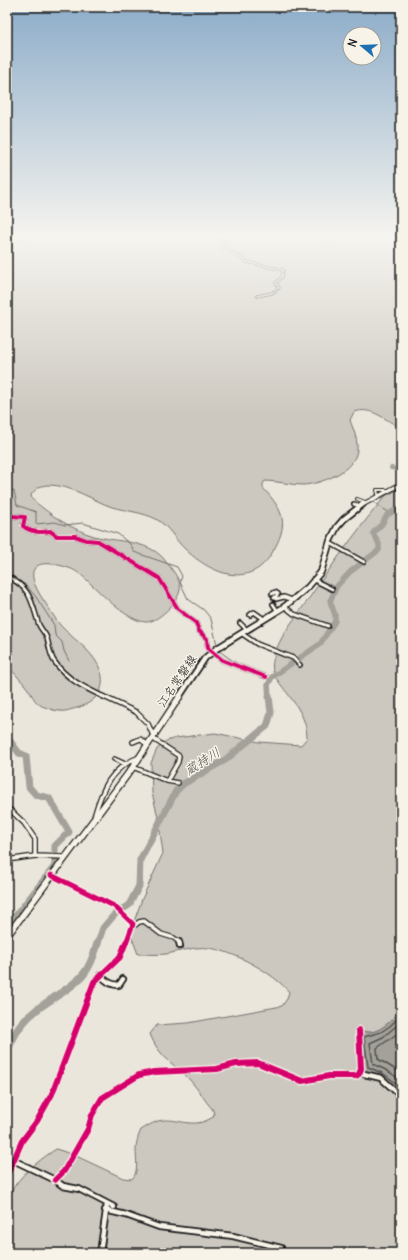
<svg xmlns="http://www.w3.org/2000/svg" width="408" height="1260" viewBox="0 0 408 1260" font-family="Delius,'Klee One',sans-serif">
  <style>
    .green { fill: #ccc8c0; stroke: #74726e }
    .water { fill: #a3a19a; stroke: #6d6c68 }
    .lines { fill: none; stroke-linecap: round; stroke-linejoin: round }
    .shore { stroke: #52514e; stroke-width: 1.5 }
    .stream { stroke: #6d6c68; stroke-width: 1 }
    .river-far3 { stroke: #a3a19a; stroke-width: 4 }
    .river-far2 { stroke: #a3a19a; stroke-width: 5.5 }
    .river-far1 { stroke: #a3a19a; stroke-width: 7 }
    .river { stroke: #a3a19a; stroke-width: 8 }
    .street-far4-casing { stroke: #1c1c1c; stroke-width: 3 }
    .street-far3-casing { stroke: #1c1c1c; stroke-width: 4 }
    .street-far2-casing { stroke: #1c1c1c; stroke-width: 6 }
    .street-far1-casing { stroke: #1c1c1c; stroke-width: 6 }
    .street-casing { stroke: #1c1c1c; stroke-width: 8 }
    .primary-far2-casing { stroke: #1c1c1c; stroke-width: 5.5 }
    .primary-far1-casing { stroke: #1c1c1c; stroke-width: 8 }
    .primary-casing { stroke: #1c1c1c; stroke-width: 8 }
    .street-far4 { stroke: #f7f3e8; stroke-width: 1.5 }
    .street-far3 { stroke: #f7f3e8; stroke-width: 2 }
    .street-far2 { stroke: #f7f3e8; stroke-width: 3 }
    .street-far1 { stroke: #f7f3e8; stroke-width: 3.5 }
    .street { stroke: #f7f3e8; stroke-width: 4.5 }
    .primary-far2 { stroke: #f7f3e8; stroke-width: 3.5 }
    .primary-far1 { stroke: #f7f3e8; stroke-width: 4.5 }
    .primary { stroke: #f7f3e8; stroke-width: 5.5 }
    .cycleway-far2-casing { stroke: #f7f3e8; stroke-width: 6 }
    .cycleway-far1-casing { stroke: #f7f3e8; stroke-width: 8 }
    .cycleway-casing { stroke: #f7f3e8; stroke-width: 9 }
    .cycleway-far2 { stroke: #d6006c; stroke-width: 4 }
    .cycleway-far1 { stroke: #d6006c; stroke-width: 5 }
    .cycleway { stroke: #d6006c; stroke-width: 6 }
    .labels { text-anchor: middle; stroke-width: 3; stroke-linejoin: round; paint-order: stroke }
    .street-label { font-size: 12px; fill: #1c1c1c; stroke: #f7f3e8 }
    .water-label { font-size: 13px; font-style: italic; fill: #52514e; stroke: #f7f3e8 }
  </style>
  <rect width="100%" height="100%" fill="#eae6dc"/>
  <filter id="ink" filterUnits="userSpaceOnUse"><feTurbulence type="fractalNoise" baseFrequency=".025" numOctaves="2"/><feDisplacementMap in="SourceGraphic" scale="8" xChannelSelector="R" yChannelSelector="G"/><feConvolveMatrix kernelMatrix="1 2 1 2 8 2 1 2 1" color-interpolation-filters="sRGB"/></filter>
  <g filter="url(#ink)">
    <path class="green" d="M7 239H401V428C385 420 372 406 354 412L350 420C353 429 358 439 357 450 355 471 321 484 303 485 290 485 278 481 265 481L263 484V488C285 512 289 524 272 553 250 590 211 574 185 549 175 540 169 526 156 519 142 512 126 511 112 507 92 500 71 485 49 485 41 485 36 488 31 495L32 499C50 515 71 529 94 536 116 542 147 540 163 558 169 566 178 575 180 585 183 598 159 622 146 622 128 621 105 597 92 585 85 578 78 571 69 568 33 556 22 569 44 601 50 609 57 623 64 629 77 642 95 653 101 672 107 693 91 705 73 709 69 710 64 712 60 711 54 711 47 708 42 706 34 702 33 696 28 689 22 681 14 673 7 665V282L13 277 12 272 7 269V265L9 264 7 263Z
      M401 478V1253H7C7 1240 5 1215 7 1203 12 1180 38 1161 56 1149L74 1155 123 1178 132 1179C139 1172 136 1159 136 1150 136 1143 138 1136 141 1130 146 1127 152 1123 158 1121 177 1116 192 1131 213 1117L214 1114 213 1110C205 1101 198 1089 190 1080 174 1064 158 1056 150 1034L157 1025 188 1023 282 1006 287 999 289 992C274 973 233 951 209 948 195 946 179 952 166 954 157 955 147 954 138 954L130 933 142 899 163 853 158 817 152 793 151 763 157 749 166 741 176 738 215 733 259 742 301 745 307 738C307 712 287 695 274 675 272 669 272 663 274 657 279 637 293 621 305 604 335 561 366 517 401 478Z"/>
    <path class="water" d="M401 1007V1093L381 1077 364 1072 360 1033V1031C364 1031 367 1032 370 1032 383 1031 395 1017 401 1007Z"/>
    <g class="lines">
      <path class="shore" d="M401 1015 390 1026 381 1032 364 1037 368 1067 384 1074 401 1087
        M401 1022 383 1037 370 1043 373 1064 386 1070 401 1080
        M401 1031 377 1048 378 1059 401 1073"/>
      <path class="stream" d="M325 239 327 243
        M331 239V242L335 244
        M223 241 227 242 228 248 245 257
        M7 485 14 491 17 505 36 512V524L55 522 65 525 83 523 118 534 131 545 134 552 177 567 182 576 180 582 188 599 204 610 211 619 217 645
        M390 513 373 502 401 488
        M11 577 26 585 36 597 54 625 55 635 62 642 64 651 69 661
        M218 650 233 661 264 675
        M267 676 271 678"/>
      <path class="river-far3" d="M391 468 401 470"/>
      <path class="river-far2" d="M269 697 268 685 272 677 320 644 335 621V615L330 601 337 586 350 572 379 550V544L373 533 382 524 387 515 401 507"/>
      <path class="river-far1" d="M7 737 19 753 26 756 29 787 36 795 49 798 69 832 55 846V866L7 927
        M98 943 103 928 115 914 129 905 139 886 140 860 176 791 183 784 225 760 267 726 271 713 269 696"/>
      <path class="river" d="M7 1051C11 1042 15 1032 22 1024 37 1005 61 996 78 980 89 971 94 955 98 942"/>
      <g class="street-far4-casing">
        <path id="street-far4" d="M221 239 224 243 222 248 247 262 283 270 282 277 276 283 279 288 272 293 257 296"/>
      </g>
      <g class="street-far3-casing">
        <path id="street-far3" d="M7 487 9 485
          M378 494 377 490H387
          M357 499 365 502
          M354 504 357 505"/>
      </g>
      <g class="street-far2-casing">
        <path id="street-far2" d="M354 504 360 506
          M7 509 11 516 25 517 23 526C31 533 40 533 50 531L57 536H75L86 540 98 541 159 578 178 609 196 623 199 631 207 639 208 648 222 660 266 677
          M330 543 364 562
          M7 576C30 588 31 599 38 622 39 628 45 632 47 638 49 645 50 655 54 661 66 679 85 688 104 697
          M314 580 332 589
          M272 594 275 592 278 594 274 598 276 599 284 597 292 600
          M273 604 277 610
          M284 606 294 614 328 626
          M250 615 254 612 264 619
          M240 623 246 629
          M241 633 257 644 293 658 300 665"/>
      </g>
      <g class="street-far1-casing">
        <path id="street-far1" d="M102 696 136 712 148 724 155 740 179 756 178 762 167 781
          M133 742 140 739 148 745
          M114 759 125 764
          M133 767 167 781 178 783
          M7 807 24 823 35 839V856L65 857
          M94 817C102 789 111 767 140 757
          M7 860 35 856
          M52 876 114 906 133 924 126 943
          M133 927 139 922 144 921 161 934 174 938 180 943"/>
      </g>
      <g class="street-casing">
        <path id="street" d="M179 942 180 946
          M100 975C106 981 111 985 119 985L123 979
          M360 1073 381 1078 401 1096
          M13 1160 55 1180 63 1186 79 1189 114 1207
          M7 1175 22 1141 37 1121 52 1094 94 982 120 957 126 942
          M55 1180 64 1171 88 1129 92 1115 102 1098 139 1075 154 1072 217 1069 236 1064 258 1063 302 1081 329 1076H356L359 1074 361 1069 359 1030
          M105 1210 126 1215 159 1227 233 1236 281 1248
          M100 1253 107 1204"/>
      </g>
      <g class="primary-far2-casing">
        <path id="primary-far2" d="M362 505 401 484"/>
      </g>
      <g class="primary-far1-casing">
        <path id="primary-far1" d="M179 697 205 658 216 649 284 607 308 587 321 572 330 541 337 527 344 519 363 504"/>
      </g>
      <g class="primary-casing">
        <path id="primary" d="M7 936 133 767 180 696"/>
      </g>
      <use href="#street-far4" class="street-far4"/>
      <use href="#street-far3" class="street-far3"/>
      <use href="#street-far2" class="street-far2"/>
      <use href="#street-far1" class="street-far1"/>
      <use href="#street" class="street"/>
      <use href="#primary-far2" class="primary-far2"/>
      <use href="#primary-far1" class="primary-far1"/>
      <use href="#primary" class="primary"/>
      <g class="cycleway-far2-casing">
        <path id="cycleway-far2" d="M7 509 11 516 25 517 23 526C31 533 40 533 50 531L57 536H75L86 540 98 541 159 578 178 609 196 623 199 631 207 639 208 648 222 660 266 677"/>
      </g>
      <g class="cycleway-far1-casing">
        <path id="cycleway-far1" d="M51 875 114 906 133 924 126 943"/>
      </g>
      <g class="cycleway-casing">
        <path id="cycleway" d="M7 1175 22 1141 37 1121 52 1094 94 982 120 957 126 942
          M55 1180 64 1171 88 1129 92 1115 102 1098 139 1075 154 1072 217 1069 236 1064 258 1063 302 1081 329 1076H356L359 1074 361 1069 359 1030"/>
      </g>
      <use href="#cycleway-far2" class="cycleway-far2"/>
      <use href="#cycleway-far1" class="cycleway-far1"/>
      <use href="#cycleway" class="cycleway"/>
    </g>
  </g>
  <linearGradient id="sky" x2="0" y2="1"><stop stop-color="#8cacc9"/><stop offset="0.57" stop-color="#f6f4ef"/><stop offset="1" stop-color="#f6f4ef" stop-opacity="0"/></linearGradient>
  <rect width="408" height="416" fill="url(#sky)"/>
  <g class="labels">
    <g class="street-label">
      <text transform="translate(177 681) rotate(-56)" y="4">江名常磐線</text>
    </g>
    <g class="water-label">
      <text transform="translate(202 761) rotate(-33)" y="5">蔵持川</text>
    </g>
  </g>
  <rect width="408" height="1260" fill="none" stroke="#f7f3e8" stroke-width="24"/>
  <rect x="12" y="12" width="384" height="1236" fill="none" stroke="#1c1c1c" stroke-width="1.5" filter="url(#ink)"/>
  <g transform="translate(362 46) rotate(289)"><circle r="19" fill="#f7f3e8" stroke="#9f9d96"/>
  <path d="M0-3L7 15L0 10L-7 15Z" fill="#1f6fb2"/>
  <text y="-6" font-size="11" font-weight="bold" text-anchor="middle" fill="#1c1c1c">N</text>
  </g>
</svg>
